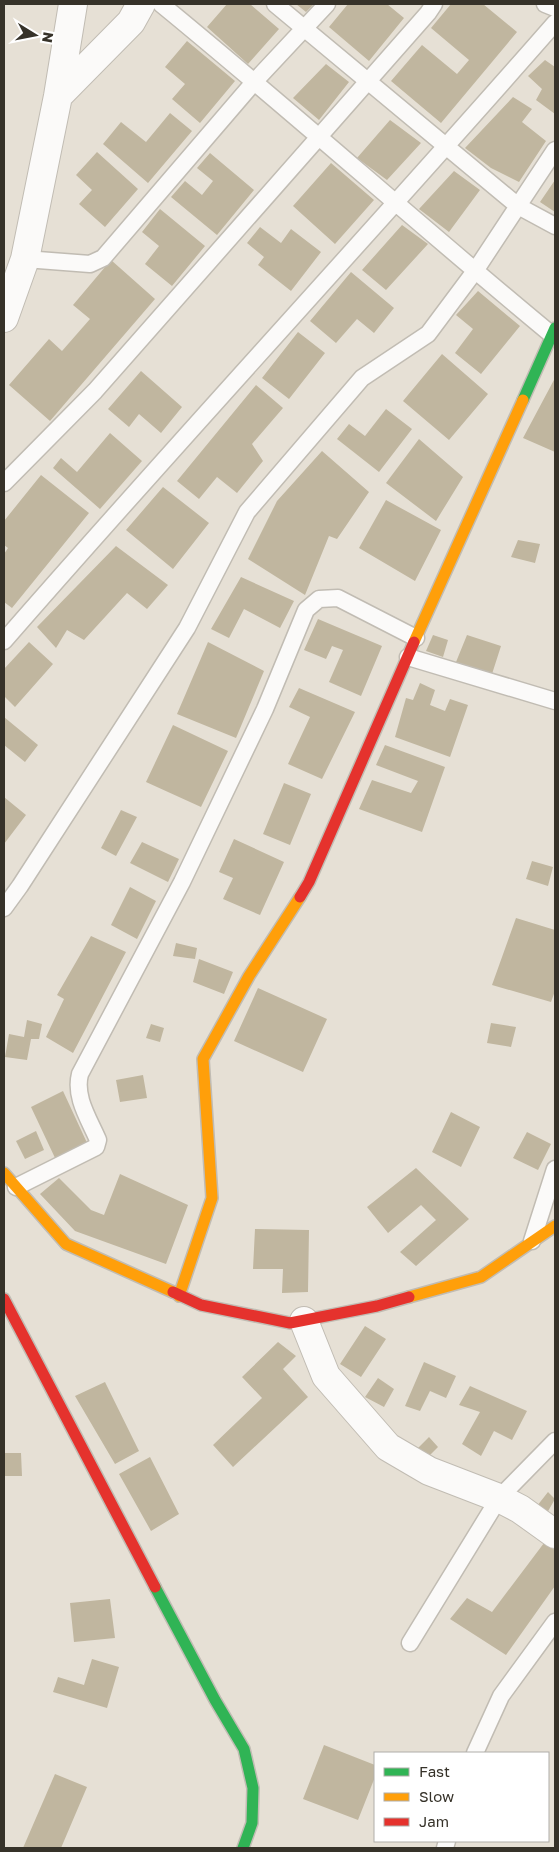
<svg xmlns="http://www.w3.org/2000/svg" width="559" height="1852" viewBox="0 0 559 1852" font-family="'Golos Text',sans-serif">
  <style>
    .building { fill: #c0b69f }
    .lines { fill: none; stroke-linecap: round; stroke-linejoin: round }
    .lane-casing { stroke: #c1bcb3; stroke-width: 19 }
    .street-casing { stroke: #c1bcb3; stroke-width: 30 }
    .fast-casing { stroke: #c1bcb3; stroke-width: 14 }
    .slow-casing { stroke: #c1bcb3; stroke-width: 14 }
    .jam-casing { stroke: #c1bcb3; stroke-width: 14 }
    .lane { stroke: #fbfaf9; stroke-width: 16 }
    .street { stroke: #fbfaf9; stroke-width: 28 }
    .fast { stroke: #30b455; stroke-width: 11 }
    .slow { stroke: #ff9f0a; stroke-width: 11 }
    .jam { stroke: #e5322d; stroke-width: 11 }
  </style>
  <rect width="100%" height="100%" fill="#e6e0d5"/>
  <path class="building" d="M227 4H250L279 29 248 64 207 27Z
    M296 4H314L306 12Z
    M348 4H387L404 18 369 61 329 27Z
    M451 4H483L517 32 441 123 391 81 422 45 457 74 469 60 431 28Z
    M187 41 235 81 200 123 172 99 185 84 165 67Z
    M545 60 555 67V114L536 100 542 89 528 76Z
    M326 64 349 82 319 120 293 98Z
    M513 97 532 109 522 122 546 141 519 182 491 168 465 148Z
    M170 113 192 131 148 183 103 144 121 122 146 142Z
    M390 120 421 143 387 180 357 158Z
    M97 152 138 189 105 227 79 204 92 190 76 175Z
    M210 153 254 190 217 235 171 197 185 181 202 195 213 181 197 168Z
    M331 163 374 200 335 244 293 206Z
    M454 171 480 190 449 232 419 209Z
    M555 180V212L540 202Z
    M160 209 205 246 172 286 145 264 159 246 142 232Z
    M402 225 428 244 386 290 362 270Z
    M260 227 281 243 291 229 321 252 291 291 258 265 264 257 247 243Z
    M111 260 155 299 50 421 9 385 49 339 62 351 90 319 73 305Z
    M351 272 394 308 374 333 357 319 336 343 310 321Z
    M478 291 520 326 481 374 455 353 473 329 456 315Z
    M298 332 325 353 289 399 262 378Z
    M442 354 488 394 449 440 403 401Z
    M141 371 182 407 161 433 139 414 129 427 108 409Z
    M555 378V452L523 438Z
    M256 385 283 408 252 444 263 461 237 493 217 477 199 499 177 481Z
    M386 409 412 429 379 472 337 439 349 424 365 436Z
    M110 433 142 461 100 509 53 468 61 458 77 472Z
    M419 439 463 477 436 521 386 483Z
    M322 451 369 492 337 539 329 536 305 595 248 559 277 501Z
    M41 475 89 513 12 608 4 602V554L8 548 4 545V521Z
    M163 487 209 523 173 569 126 530Z
    M386 500 441 530 415 581 359 548Z
    M518 540 540 544 535 563 511 557Z
    M116 546 168 585 147 609 127 593 84 640 67 630 56 648 37 627Z
    M241 577 294 601 280 628 244 609 229 638 211 629Z
    M318 619 382 646 361 696 329 682 343 650 332 646 326 659 304 650Z
    M433 635 448 640 443 657 426 651Z
    M467 635 501 646 492 674 456 662Z
    M29 642 53 664 15 707 4 696V669Z
    M208 642 264 671 236 738 177 714Z
    M420 683 435 690 430 705 445 711 450 699 468 705 450 757 395 737 406 698 413 700Z
    M299 688 355 712 322 779 288 764 310 717 289 707Z
    M4 717 38 745 25 762 4 745Z
    M173 725 228 751 201 807 146 782Z
    M385 745 445 767 422 832 359 809 372 780 411 793 418 781 376 765Z
    M284 783 311 794 290 845 263 834Z
    M4 797 26 815 4 844Z
    M121 810 137 817 116 856 101 848Z
    M234 839 284 862 260 915 223 899 233 878 219 872Z
    M142 842 179 859 168 882 130 863Z
    M532 861 553 867 548 886 526 879Z
    M130 887 156 901 137 939 111 925Z
    M516 918 555 930V991L551 1002 492 985Z
    M91 936 126 952 73 1053 46 1037 64 999 57 995Z
    M176 943 197 948 195 959 173 956Z
    M199 959 233 972 224 994 193 982Z
    M258 988 327 1019 303 1072 234 1041Z
    M27 1020 42 1024 39 1039H31L27 1060 5 1057 9 1034 24 1037Z
    M491 1023 516 1027 511 1047 487 1043Z
    M151 1024 164 1028 160 1042 146 1038Z
    M143 1075 147 1098 120 1102 116 1080Z
    M63 1091 88 1145 56 1160 31 1107Z
    M451 1112 480 1127 461 1167 432 1152Z
    M36 1131 44 1150 25 1159 16 1141Z
    M527 1132 551 1144 538 1170 513 1158Z
    M416 1168 469 1219 416 1266 400 1252 436 1220 421 1205 388 1233 367 1207Z
    M120 1174 188 1205 166 1264 75 1231 40 1194 59 1178 91 1210 104 1215Z
    M255 1229 309 1230 308 1292 282 1293 283 1269H253Z
    M365 1326 386 1339 361 1377 340 1364Z
    M278 1342 296 1356 283 1369 308 1397 233 1467 213 1445 262 1398 242 1377Z
    M424 1362 456 1376 446 1398 430 1391 420 1411 405 1406Z
    M378 1378 394 1389 384 1407 365 1397Z
    M105 1382 139 1451 115 1464 75 1396Z
    M470 1386 527 1411 512 1440 494 1431 481 1456 462 1444 480 1412 459 1405Z
    M429 1437 438 1447 427 1458 418 1448Z
    M4 1453H21L22 1476H5Z
    M150 1457 179 1514 151 1531 119 1474Z
    M548 1492 555 1499 547 1513 537 1506Z
    M544 1543 555 1550V1586L506 1655 450 1619 467 1598 492 1612Z
    M110 1599 115 1638 74 1642 70 1603Z
    M92 1659 119 1667 107 1708 53 1692 58 1677 84 1685Z
    M324 1745 375 1765V1777L358 1820 303 1799Z
    M55 1774 87 1787 61 1848H23Z"/>
  <g class="lines">
    <g class="lane-casing">
      <path id="lane" d="M161 4C293 112 420 226 552 335
        M275 4 518 206 555 226
        M545 4 555 8
        M25 259 90 264 103 258 255 81 327 4
        M4 483 95 391 428 13 434 4
        M4 641C185 433 373 231 555 23
        M408 657 555 701
        M4 908 20 886 187 628 247 512 362 378 428 334 475 271 555 150
        M16 1187 96 1147 98 1140C89 1119 74 1097 80 1074L182 882 265 709 306 610 319 599 338 598 416 638
        M532 1241 555 1169
        M410 1643 499 1498 555 1441
        M475 1753 501 1696 555 1622
        M445 1848 447 1841"/>
    </g>
    <g class="street-casing">
      <path id="street" d="M58 96 131 22 141 4
        M4 318 25 259 58 96 73 4
        M304 1321 326 1376 388 1447 429 1471 499 1498 520 1509 555 1534"/>
    </g>
    <g class="fast-casing">
      <path id="fast" d="M523 400 555 328
        M155 1587 215 1700 244 1749 253 1788 252 1823 243 1848"/>
    </g>
    <g class="slow-casing">
      <path id="slow" d="M414 642 523 400
        M4 1173 66 1244 173 1292
        M179 1296 212 1198 203 1059 249 976 300 897
        M409 1297 481 1277 555 1226"/>
    </g>
    <g class="jam-casing">
      <path id="jam" d="M300 897 309 882 414 642
        M173 1292 201 1305 290 1323 377 1306 409 1297
        M4 1299 155 1587"/>
    </g>
    <use href="#lane" class="lane"/>
    <use href="#street" class="street"/>
    <use href="#fast" class="fast"/>
    <use href="#slow" class="slow"/>
    <use href="#jam" class="jam"/>
  </g>
  <rect width="559" height="1852" fill="none" stroke="#363229" stroke-width="10"/>
  <rect x="374" y="1752" width="175" height="90" fill="#ffffff" stroke="#afada9"/>
  <rect x="384" y="1768" width="25" height="8" fill="#30b455" stroke="#afada9"/>
  <text x="419" y="1777" font-size="15" fill="#363229">Fast</text>
  <rect x="384" y="1793" width="25" height="8" fill="#ff9f0a" stroke="#afada9"/>
  <text x="419" y="1802" font-size="15" fill="#363229">Slow</text>
  <rect x="384" y="1818" width="25" height="8" fill="#e5322d" stroke="#afada9"/>
  <text x="419" y="1827" font-size="15" fill="#363229">Jam</text>
  <g transform="translate(35 35) rotate(100)" stroke="#ffffff" stroke-width="4" paint-order="stroke">
  <path d="M0-4L9 19L0 12L-9 19Z" fill="#363229"/>
  <text y="-8" font-size="14" font-weight="bold" text-anchor="middle" fill="#363229">N</text>
  </g>
</svg>
